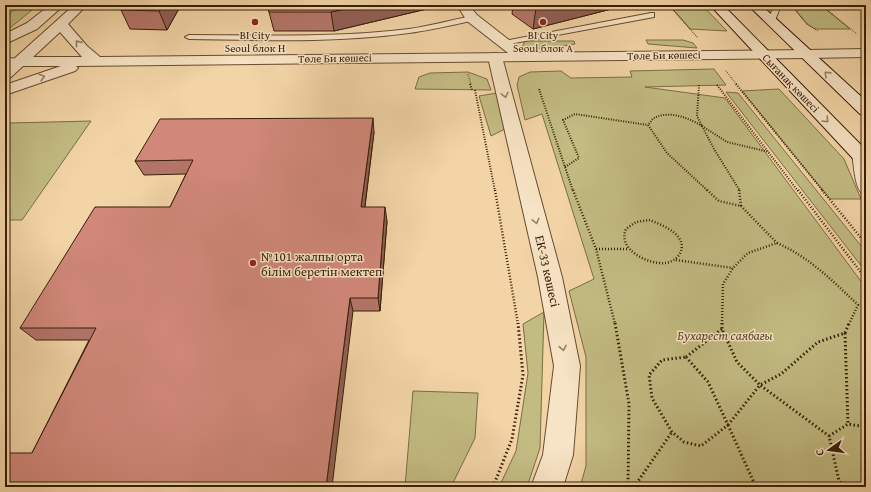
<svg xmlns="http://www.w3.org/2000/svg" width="871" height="492" viewBox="0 0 871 492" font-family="'Gentium Book Plus',serif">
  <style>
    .green { fill: #c2bb82; stroke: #7c6d44 }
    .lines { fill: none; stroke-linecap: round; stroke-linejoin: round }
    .service-casing { stroke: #664c2f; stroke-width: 2 }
    .minor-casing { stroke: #664c2f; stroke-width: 2 }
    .tertiary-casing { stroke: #664c2f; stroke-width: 2 }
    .secondary-casing { stroke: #371f07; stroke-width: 2 }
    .path-far3 { stroke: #371f07; stroke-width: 1.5; stroke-dasharray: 0.5 1.5; stroke-linecap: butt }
    .path-far2 { stroke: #371f07; stroke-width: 2; stroke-dasharray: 1 1.5; stroke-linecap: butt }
    .path-far1 { stroke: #371f07; stroke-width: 2.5; stroke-dasharray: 1 2; stroke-linecap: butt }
    .path { stroke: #371f07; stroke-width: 3; stroke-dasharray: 1.5 2.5; stroke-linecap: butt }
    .service { fill: #f7e3c5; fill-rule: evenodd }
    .minor { fill: #f7e3c5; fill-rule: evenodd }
    .tertiary { fill: #f7e3c5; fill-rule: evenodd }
    .secondary { fill: #f7e3c5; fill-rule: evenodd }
    .wall { fill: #b47569; stroke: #371f07 }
    .shaded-wall { fill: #925f55; stroke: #371f07 }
    .building { fill: #d1887a; stroke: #371f07 }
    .oneway { stroke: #978166 }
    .poi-dot { fill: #8f2418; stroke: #f7e3c5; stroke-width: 1.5 }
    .labels { text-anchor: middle; stroke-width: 3; stroke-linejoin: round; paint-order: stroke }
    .far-poi-label { font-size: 11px; fill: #371f07; stroke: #f7e3c5 }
    .far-street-label { font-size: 11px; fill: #371f07; stroke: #f7e3c5 }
    .poi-label { font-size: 13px; fill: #371f07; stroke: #f7e3c5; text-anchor: start }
    .street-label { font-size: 13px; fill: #371f07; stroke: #f7e3c5 }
    .park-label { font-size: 13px; font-style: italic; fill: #5a4626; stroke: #f7e3c5 }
  </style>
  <rect width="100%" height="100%" fill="#f2d4a6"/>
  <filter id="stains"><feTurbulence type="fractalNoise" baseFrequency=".005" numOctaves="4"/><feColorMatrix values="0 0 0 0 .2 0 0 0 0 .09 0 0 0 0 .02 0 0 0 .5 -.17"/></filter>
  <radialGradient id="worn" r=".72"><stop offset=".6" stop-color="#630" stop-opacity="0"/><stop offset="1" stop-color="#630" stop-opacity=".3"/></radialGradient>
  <path class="green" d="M669 5H702L727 31 690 29Z
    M791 5H821L850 29H815L807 24Z
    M19 6H37L5 32V17Z
    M646 40H683L693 43 697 48 648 44Z
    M525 41H574L575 44 550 48 521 49Z
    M714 69 726 85 645 87 725 98 866 288V487H580L586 466V357L569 291 594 279 542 114 525 120 517 85 519 77 530 72 561 71 571 78 632 77 630 71Z
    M468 72 487 79 491 90 415 89 419 77 430 73Z
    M779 89 844 159 861 199H830L742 91Z
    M726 92 738 93 866 252V272Z
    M497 93 505 129 491 136 479 96Z
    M91 121 22 220H5V130L10 123Z
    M544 312 540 448 527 487H499L516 451 528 373 523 324Z
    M413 391 478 393 475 438 451 487H405Z"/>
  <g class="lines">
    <g class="service-casing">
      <path id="service" d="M775 5H781L774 23H768L767 21Z
        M651 13H654V17L504 45 500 43 504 41Z
        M472 16 476 18 475 20C453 25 431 30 409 33 336 43 262 40 189 39L185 37 189 35C262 35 336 38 409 29 430 26 451 20 472 16Z
        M857 149 862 152 866 175V196C854 192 854 164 852 152Z"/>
    </g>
    <g class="minor-casing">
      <path id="minor" d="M50 5H64L37 29 5 44V34L27 23Z
        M457 5H469L477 15 527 54 529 57 527 60 522 61 517 60 467 21Z
        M866 49V57L807 58 802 57 800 54 802 51 807 50Z
        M495 53 500 54 502 57 562 277 580 366 573 455 563 487H531L543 455 554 366 538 277 488 57 490 54Z
        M5 58 25 59 27 62 25 65 5 66Z"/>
    </g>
    <g class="tertiary-casing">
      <path id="tertiary" d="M74 5H87L68 24 87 46 100 57 807 50 812 51 814 54 812 57 807 58 76 66 78 68 75 71 5 95V85L61 66H23L10 78 5 80V67ZM60 32 82 57H33Z"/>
    </g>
    <g class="secondary-casing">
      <path id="secondary" d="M710 5H723L866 150V167L859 165Z
        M748 5H761L866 101V115L860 114Z"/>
    </g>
    <path class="path-far3" d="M669 5 698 38
      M821 5 857 34
      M793 7 807 24 818 31
      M726 71 737 85
      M468 74 471 85"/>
    <path class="path-far2" d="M470 84 472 90
      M736 84 823 191
      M699 85 697 116 702 126
      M717 85 798 191
      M539 89 573 191
      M475 90 495 191
      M702 126 727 142 769 152
      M702 126 714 149 740 191
      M702 126C689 118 669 110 654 118 652 119 650 123 648 125L667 153 708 191
      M565 167 579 158 563 120 575 114 648 125"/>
    <path class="path-far1" d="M495 190 518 324
      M573 190 596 249 615 324
      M707 190 719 201 741 206 739 190
      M798 190 866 279
      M822 190 866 244
      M741 206 777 243
      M649 220C661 224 691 236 679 255 676 259 671 262 666 263 649 265 617 250 626 229L636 222Z
      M777 243C809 257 833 281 858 305L849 324
      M596 249H629
      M676 260 733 268
      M722 324 723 284 733 268 748 253 777 243"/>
    <path class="path" d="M615 323 629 404 628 487
      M722 323V329L737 362 760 385 781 374 818 342 845 333 849 323
      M845 333 848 424
      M686 357 722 329
      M686 357 708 382 728 425 701 446 684 442 672 432 652 398 649 375 662 360Z
      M728 425 756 487
      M728 425 760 385 829 436 839 481 844 487
      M829 436 848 424 866 427
      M493 487 512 439 523 375 518 323
      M634 487 672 432"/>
    <use href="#service" class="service"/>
    <use href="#minor" class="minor"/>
    <use href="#tertiary" class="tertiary"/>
    <use href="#secondary" class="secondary"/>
  </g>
  <path class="wall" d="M181 5 167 30 130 29 121 10Z
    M268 5H435V7L334 31H274L269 12Z
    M513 5H627L533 29 512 14Z
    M374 132 365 207 387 221 380 311H353L32 453 89 340H36L20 328 170 207 186 174 144 175 135 161Z"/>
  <path class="shaded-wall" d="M162 5H181L167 30 159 11Z
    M363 5H435V7L334 31 331 12Z
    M550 5H627L533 29 536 8Z
    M373 118 374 132 363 221 361 207Z
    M385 207 387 221 380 311 378 298Z
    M350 298 353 311 332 487H326Z"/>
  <path class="building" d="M125 5H162L159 11 121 10Z
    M268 5H363L331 12H269Z
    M531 5H550L536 8Z
    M373 118 361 207H385L378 298H350L326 487H5V453H32L96 328H20L95 207H170L193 160 135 161 160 119Z"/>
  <defs><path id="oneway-chevron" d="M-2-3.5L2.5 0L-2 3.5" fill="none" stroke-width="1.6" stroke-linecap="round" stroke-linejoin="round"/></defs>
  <g class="oneway">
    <use href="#oneway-chevron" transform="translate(78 43) rotate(-129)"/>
    <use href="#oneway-chevron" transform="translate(827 74) rotate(-136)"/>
    <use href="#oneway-chevron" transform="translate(42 77) rotate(-17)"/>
    <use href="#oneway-chevron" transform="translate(505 95) rotate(76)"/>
    <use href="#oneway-chevron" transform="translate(826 120) rotate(46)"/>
    <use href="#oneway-chevron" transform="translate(536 221) rotate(76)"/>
    <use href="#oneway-chevron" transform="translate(563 348) rotate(79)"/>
  </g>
  <g class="poi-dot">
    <circle cx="255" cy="22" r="4"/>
    <circle cx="543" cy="22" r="4"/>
    <circle cx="253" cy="263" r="4"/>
  </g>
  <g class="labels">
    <g class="far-poi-label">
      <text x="255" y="39">BI City<tspan x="255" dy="13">Seoul блок H</tspan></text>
      <text x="543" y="39">BI City<tspan x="543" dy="13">Seoul блок A</tspan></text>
    </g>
    <g class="far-street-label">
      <text transform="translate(664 55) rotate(-1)" y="4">Төле Би көшесі</text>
      <text transform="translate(335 58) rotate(-1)" y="4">Төле Би көшесі</text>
      <text transform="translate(791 83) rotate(46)" y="4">Сығанақ көшесі</text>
    </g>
    <g class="poi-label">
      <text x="261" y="261">№101 жалпы орта<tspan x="261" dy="15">білім беретін мектеп</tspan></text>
    </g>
    <g class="street-label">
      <text transform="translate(548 271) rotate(77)" y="5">ЕК-33 көшесі</text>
    </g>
    <g class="park-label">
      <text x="725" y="340">Бухарест саябағы</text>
    </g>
  </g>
  <rect width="871" height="492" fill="none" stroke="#f2d4a6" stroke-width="20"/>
  <rect x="6" y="6" width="859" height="480" fill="none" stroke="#371f07" stroke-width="2"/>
  <rect x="10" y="10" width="851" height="472" fill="none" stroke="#371f07"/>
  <g transform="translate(829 450) rotate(256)" stroke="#f7e3c5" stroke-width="3" paint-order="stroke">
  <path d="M0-3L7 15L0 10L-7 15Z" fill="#371f07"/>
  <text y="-6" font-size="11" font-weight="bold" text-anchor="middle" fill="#371f07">С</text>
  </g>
  <rect width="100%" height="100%" filter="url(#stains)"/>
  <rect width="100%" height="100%" fill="url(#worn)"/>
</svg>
